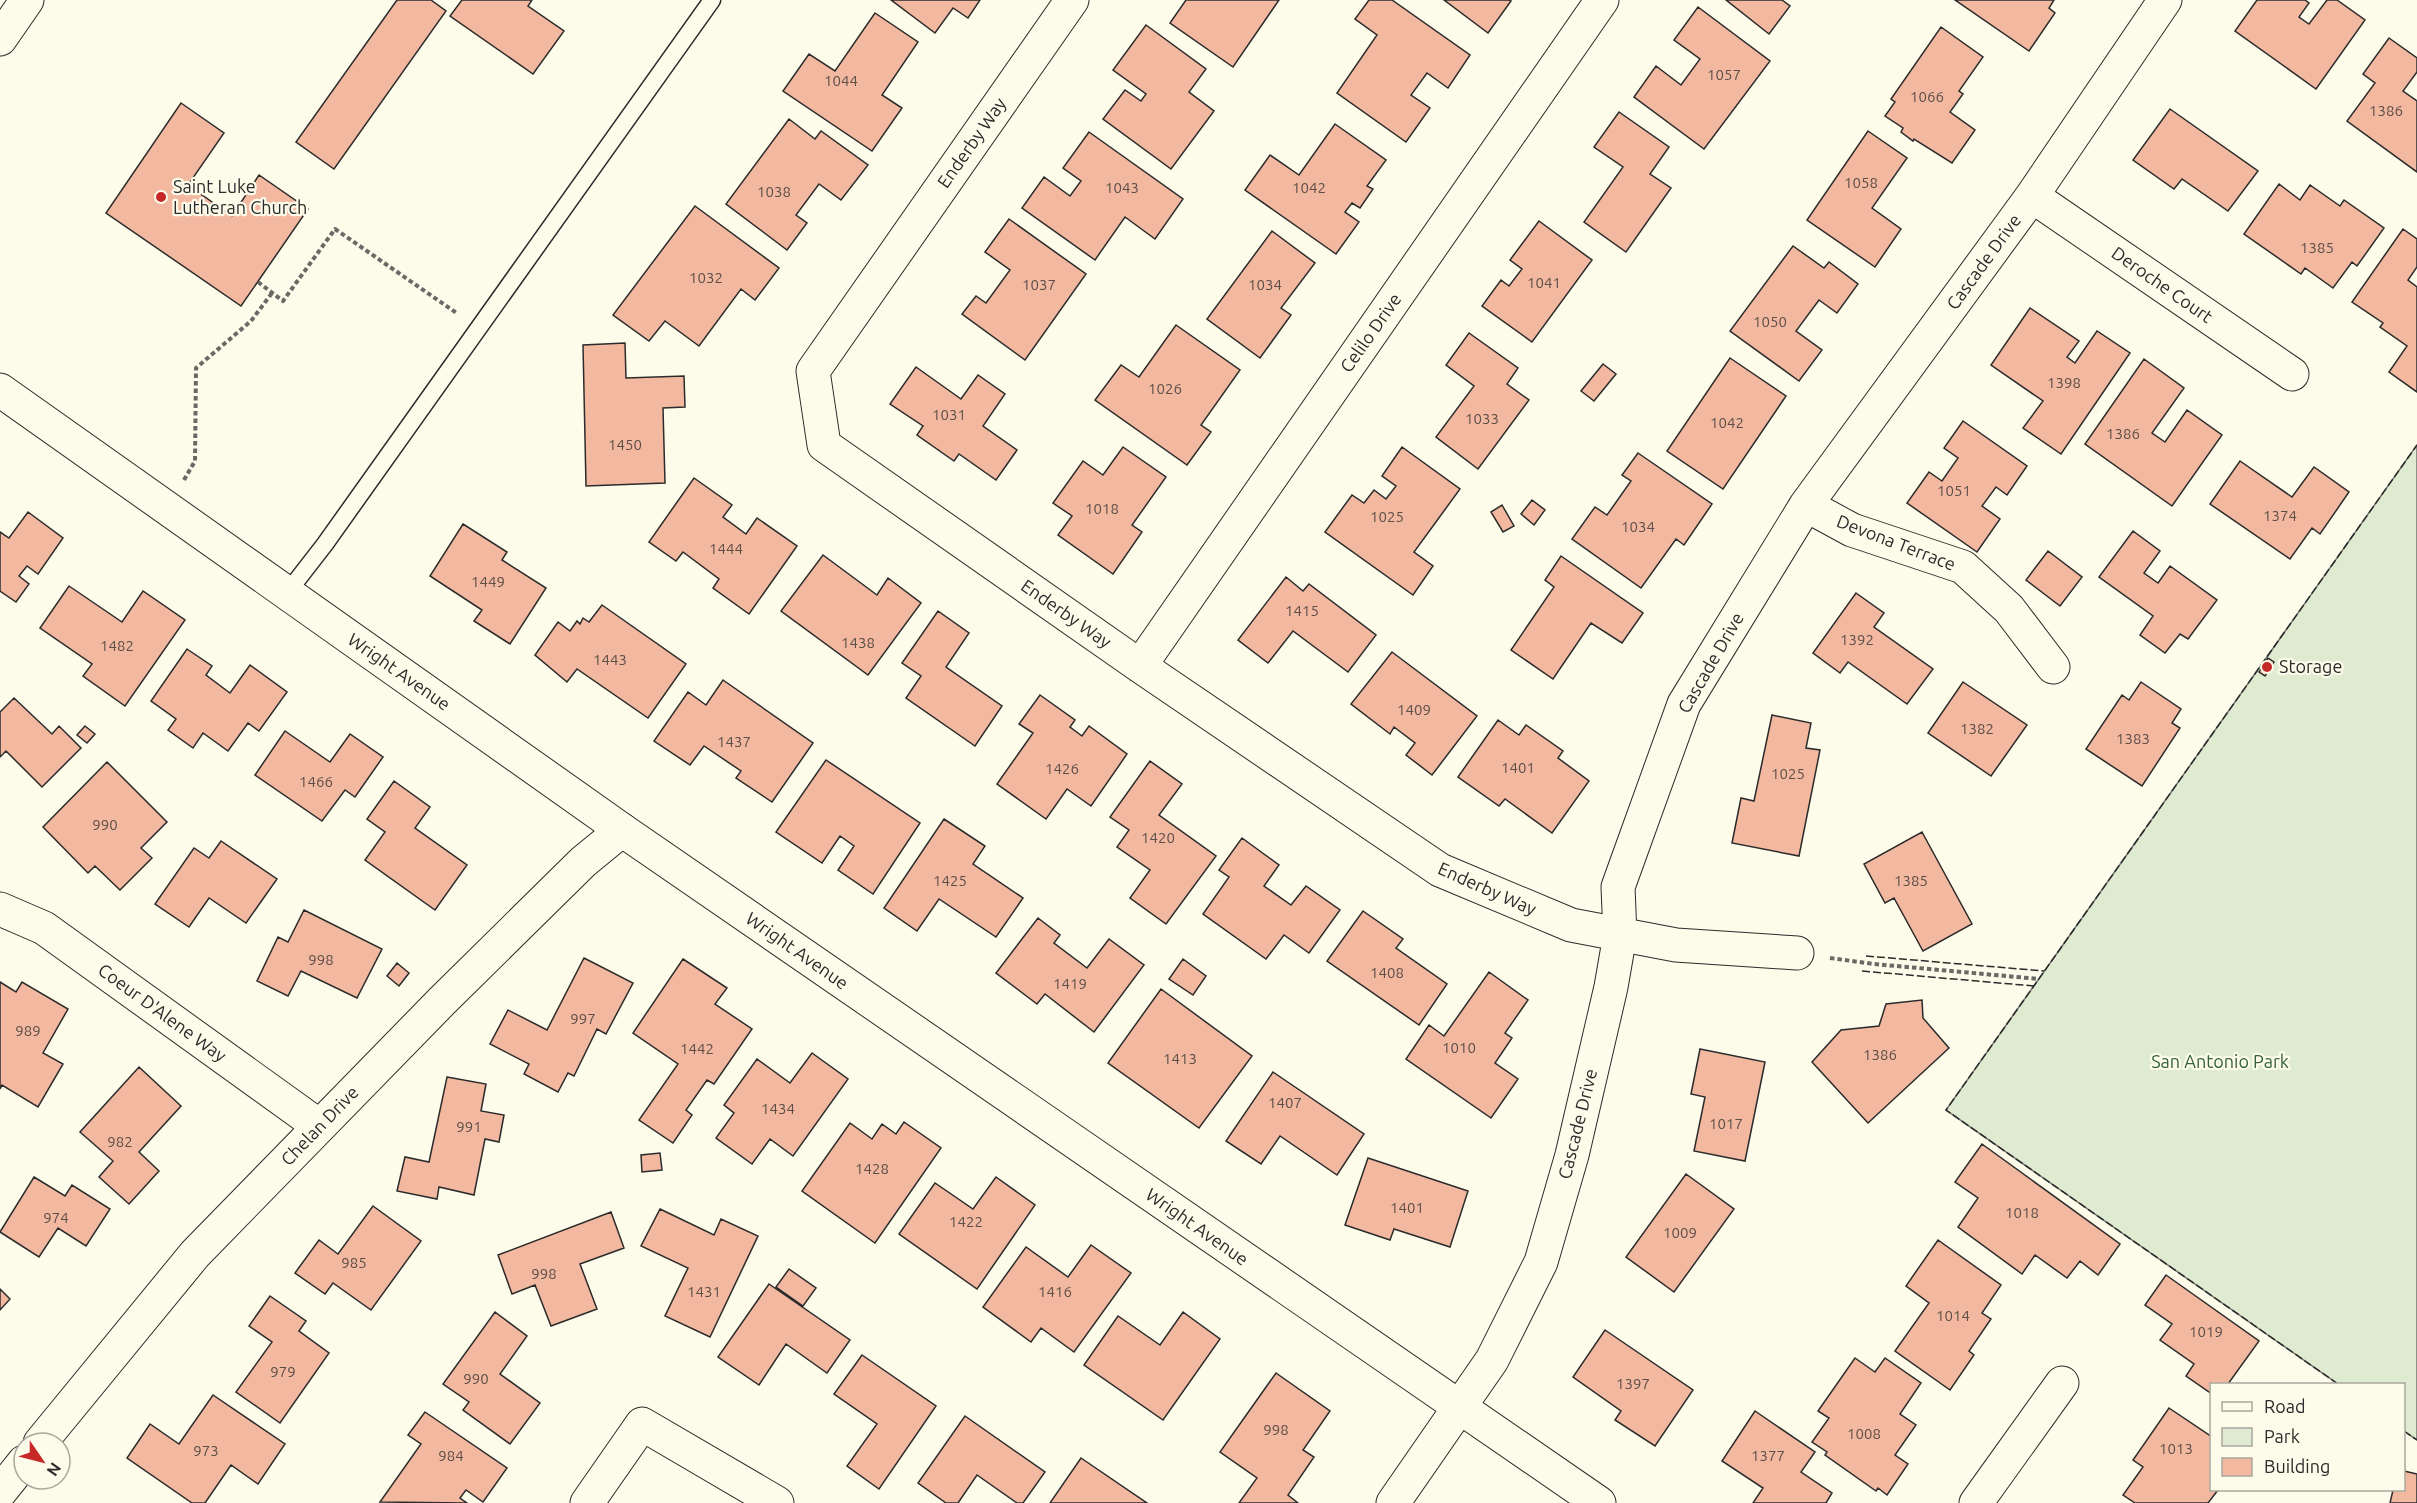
<svg xmlns="http://www.w3.org/2000/svg" width="2417" height="1503" viewBox="0 0 2417 1503" font-family="Ubuntu,sans-serif">
  <style>
    .green { fill: #deebd1; stroke: #74746e; stroke-width: 1.5 }
    .building { fill: #f2b8a0; stroke: #2b2b2b; stroke-width: 1.5 }
    .lines { fill: none; stroke-linecap: round; stroke-linejoin: round }
    .lane-casing { stroke: #2b2b2b; stroke-width: 19 }
    .street-casing { stroke: #2b2b2b; stroke-width: 35 }
    .secondary-casing { stroke: #2b2b2b; stroke-width: 35 }
    .path { stroke: #6a6964; stroke-width: 4; stroke-dasharray: 4.5 3; stroke-linecap: butt }
    .lane { stroke: #fdfbea; stroke-width: 16 }
    .street { stroke: #fdfbea; stroke-width: 33 }
    .secondary { stroke: #fdfbea; stroke-width: 33 }
    .fence { stroke: #2b2b2b; stroke-width: 1.5; stroke-dasharray: 8 3; stroke-linecap: butt }
    .poi-dot { fill: #c62828; stroke: #fdfbea; stroke-width: 2 }
    .labels { text-anchor: middle; stroke-width: 4.5; stroke-linejoin: round; paint-order: stroke }
    .number-label { font-size: 15px; fill: #5d4e48 }
    .street-label { font-size: 18px; fill: #2b2b2b; stroke: #fdfbea }
    .poi-label { font-size: 18px; fill: #2b2b2b; stroke: #fdfbea; text-anchor: start }
    .park-label { font-size: 18px; fill: #34623c; stroke: #fdfbea }
  </style>
  <rect width="100%" height="100%" fill="#fdfbea"/>
  <path class="green" d="M2417 445V1440L2404 1431V1384H2338L1946 1110Z"/>
  <path class="building" d="M397 0H431L446 11 334 169 296 142Z
    M462 0H532L528 6 564 31 533 74 450 16Z
    M891 0H980L968 18 953 8 935 33Z
    M1186 0H1279L1233 67 1170 23Z
    M1369 0H1392L1470 55 1448 88 1427 73 1411 95 1430 108 1406 142 1337 93 1377 35 1355 19Z
    M1444 0H1509L1511 1 1488 33Z
    M1726 0H1782L1790 6 1769 34Z
    M1955 0H2054L2049 8 2055 13 2029 51Z
    M2257 0H2305L2309 3 2299 17 2309 24 2327 0H2337L2365 20 2316 89 2235 31Z
    M1698 7 1770 61 1704 149 1634 97 1656 66 1681 85 1700 59 1674 40Z
    M875 13 918 42 882 95 902 108 872 151 783 91 809 54 835 71Z
    M1146 25 1206 69 1189 92 1214 111 1171 169 1103 119 1125 90 1141 101 1146 94 1113 70Z
    M1941 27 1983 57 1959 91 1963 94 1950 112 1975 130 1952 163 1914 139 1913 141 1901 132 1903 128 1885 116 1895 102 1891 99Z
    M2389 38 2417 58V72L2403 91 2417 101V172L2347 121 2375 83 2363 74Z
    M181 103 224 133 188 185 232 216 259 175 308 209 241 306 106 213Z
    M2170 109 2258 171 2228 211 2182 179 2174 189 2133 160Z
    M1619 112 1669 147 1650 174 1671 188 1626 252 1584 222 1623 167 1594 147Z
    M789 119 815 139 821 131 868 165 841 200 819 184 796 215 807 223 787 250 726 204Z
    M1335 124 1386 160 1367 186 1373 189 1360 208 1352 203 1345 212 1359 222 1336 254 1245 190 1270 155 1299 175Z
    M1868 131 1907 158 1872 208 1901 229 1875 267 1807 220Z
    M1089 132 1183 199 1155 239 1125 217 1095 260 1022 208 1044 177 1070 196 1081 181 1063 168Z
    M2279 184 2300 200 2310 185 2340 206 2344 200 2384 228 2357 266 2352 262 2333 288 2305 268 2301 274 2244 234Z
    M695 206 779 268 755 300 741 289 699 346 665 321 649 341 613 315Z
    M1009 219 1086 274 1025 360 962 314 976 296 986 303 1010 270 985 252Z
    M1539 221 1592 260 1532 342 1482 306 1501 280 1509 286 1522 269 1510 260Z
    M2403 229 2417 239V267L2408 280 2417 287V392L2389 372 2407 346 2380 327 2383 323 2352 302Z
    M1272 231 1315 263 1281 308 1291 315 1260 358 1207 319Z
    M1793 246 1824 268 1829 262 1858 284 1837 313 1819 300 1796 331 1822 350 1799 381 1730 331Z
    M2030 308 2079 341 2067 357 2075 363 2097 331 2130 353 2061 454 2023 428 2043 401 1991 365Z
    M1176 325 1240 370 1201 425 1211 432 1187 465 1095 400 1121 365 1139 377Z
    M1469 333 1518 368 1507 384 1529 400 1478 469 1436 437 1474 386 1446 365Z
    M625 343 626 378 684 376 685 407 663 408 665 483 586 486 583 345Z
    M1730 358 1786 396 1723 489 1667 451Z
    M2144 359 2184 388 2152 433 2165 442 2187 410 2222 435 2172 506 2085 444Z
    M1603 364 1616 374 1594 401 1581 391Z
    M916 367 961 399 978 375 1005 394 983 426 1017 450 996 480 959 454 954 461 917 435 923 426 890 404Z
    M1963 421 2027 466 2007 495 1996 487 1982 506 2000 519 1977 552 1907 503 1929 472 1942 481 1958 458 1944 448Z
    M1123 447 1166 477 1132 525 1142 532 1113 574 1058 535 1072 516 1053 503 1083 461 1103 475Z
    M1402 447 1460 489 1414 552 1433 566 1413 595 1325 532 1352 495 1364 503 1374 490 1386 499 1396 486 1382 476Z
    M1638 453 1712 504 1684 545 1676 539 1641 588 1572 539 1595 507 1607 515 1631 481 1622 475Z
    M2240 461 2292 497 2314 467 2349 492 2320 534 2312 528 2290 559 2210 504Z
    M694 478 732 505 723 517 746 534 757 518 797 546 749 614 713 588 719 579 683 552 676 561 649 542Z
    M1532 500 1545 510 1534 525 1521 514Z
    M1502 505 1514 526 1503 532 1491 512Z
    M28 512 63 538 38 574 27 566 19 576 29 584 16 602 0 591V532L9 538Z
    M463 524 507 552 502 560 546 588 510 644 474 621 482 610 430 576Z
    M2133 531 2160 551 2144 573 2158 583 2170 566 2217 600 2188 639 2180 634 2165 653 2140 635 2153 616 2099 577Z
    M2048 551 2082 577 2060 606 2026 580Z
    M823 555 877 595 888 578 921 603 868 675 781 611Z
    M1561 556 1643 613 1622 643 1591 623 1553 679 1511 650 1554 587 1545 580Z
    M1286 577 1303 591 1309 584 1376 635 1348 672 1293 631 1268 663 1238 640Z
    M69 586 122 622 143 591 185 620 125 706 83 676 92 664 40 628Z
    M1856 593 1884 613 1874 627 1933 669 1907 704 1848 662 1840 673 1813 653Z
    M602 605 686 664 648 718 577 669 567 682 535 655 558 622 570 631 577 621 580 624 583 618 589 622Z
    M938 611 969 633 946 667 1002 706 975 746 906 698 921 676 902 663Z
    M187 649 212 666 206 675 230 693 250 665 287 692 259 731 248 723 228 751 203 733 193 748 168 730 176 719 151 701Z
    M1392 652 1477 716 1432 775 1406 755 1415 743 1394 727 1390 734 1351 704Z
    M2268 658 2274 662 2265 676 2259 672Z
    M723 680 813 743 772 802 736 778 741 771 704 746 690 765 654 741 688 692 706 705Z
    M1963 682 2027 725 1991 776 1928 733Z
    M2141 682 2181 709 2172 723 2180 728 2142 786 2086 749 2122 695 2129 700Z
    M1040 695 1075 720 1070 727 1082 736 1089 726 1127 754 1091 806 1067 789 1046 819 997 784 1033 733 1019 724Z
    M14 698 52 734 59 726 81 748 42 787 6 751 0 757V712Z
    M1772 715 1811 723 1806 748 1820 750 1799 856 1732 843 1741 798 1754 801Z
    M1498 720 1519 735 1526 725 1563 751 1558 758 1589 781 1552 833 1505 799 1499 806 1458 777Z
    M85 726 95 734 87 743 77 735Z
    M285 731 330 762 350 734 383 757 355 797 345 790 322 821 255 775Z
    M826 760 920 823 873 894 838 870 854 846 840 836 822 863 776 832Z
    M1150 761 1182 784 1159 815 1216 856 1166 924 1130 898 1150 870 1117 847 1129 830 1110 817Z
    M107 762 167 822 141 848 152 858 120 890 95 866 88 873 43 827Z
    M394 781 430 807 415 828 467 865 435 910 365 860 385 832 367 819Z
    M944 819 985 846 973 864 1023 898 996 937 939 899 917 931 884 908Z
    M1922 832 1972 924 1923 951 1894 898 1885 903 1864 864Z
    M1242 838 1279 865 1264 886 1291 905 1306 886 1340 910 1309 953 1284 935 1266 959 1203 914 1229 877 1219 870Z
    M221 841 277 879 246 923 209 898 189 927 155 904 194 848 209 858Z
    M304 910 382 949 357 998 301 971 288 996 257 981 278 937 288 942Z
    M1363 911 1403 939 1396 948 1447 984 1419 1025 1327 961Z
    M1038 918 1060 935 1054 943 1087 968 1109 939 1144 965 1094 1032 1045 994 1037 1004 996 973Z
    M584 958 633 983 606 1034 597 1029 574 1076 568 1073 558 1092 524 1074 529 1064 490 1044 508 1010 547 1030Z
    M683 959 727 988 715 1004 752 1029 714 1084 707 1080 686 1110 692 1115 673 1143 639 1120 678 1064 633 1033Z
    M1183 959 1206 976 1193 995 1169 979Z
    M397 963 409 973 399 986 387 976Z
    M1489 972 1528 1000 1505 1033 1512 1038 1495 1063 1518 1079 1491 1118 1406 1059 1429 1025 1444 1036Z
    M0 982 16 992 22 982 68 1009 43 1053 63 1064 38 1107 2 1085 0 1089Z
    M1161 989 1252 1056 1199 1128 1108 1063Z
    M1922 1000 1923 1018 1949 1048 1868 1123 1812 1062 1841 1030 1879 1026 1886 1004Z
    M1700 1049 1765 1062 1745 1161 1694 1151 1705 1097 1691 1094Z
    M812 1053 848 1079 793 1156 770 1139 752 1164 716 1138 734 1113 724 1105 757 1059 790 1083Z
    M139 1067 181 1106 139 1152 159 1171 129 1204 99 1177 113 1161 80 1132Z
    M1273 1072 1364 1134 1337 1175 1280 1136 1261 1164 1226 1141Z
    M447 1077 486 1084 481 1111 504 1115 499 1142 485 1139 474 1195 439 1187 437 1199 397 1191 405 1157 429 1162Z
    M904 1122 941 1148 875 1243 802 1191 850 1123 872 1139 882 1124 896 1134Z
    M1982 1144 2120 1244 2098 1275 2080 1261 2067 1278 2035 1255 2022 1274 1958 1227 1978 1198 1955 1182Z
    M660 1153 662 1170 642 1172 641 1155Z
    M1368 1158 1468 1191 1450 1247 1394 1229 1390 1240 1345 1225Z
    M1686 1174 1734 1209 1674 1292 1626 1257Z
    M34 1177 65 1196 72 1185 110 1209 86 1246 58 1228 39 1257 0 1232Z
    M996 1177 1035 1205 977 1289 899 1234 935 1183 973 1209Z
    M373 1206 421 1241 371 1310 333 1283 325 1294 295 1273 319 1240 338 1254Z
    M660 1209 714 1235 721 1219 758 1236 710 1337 665 1316 688 1268 641 1246Z
    M611 1212 624 1248 580 1264 597 1309 551 1326 535 1285 512 1294 498 1255Z
    M1938 1240 2001 1285 1982 1313 1991 1319 1969 1351 1974 1355 1950 1390 1895 1351 1929 1303 1906 1286Z
    M1091 1245 1131 1273 1074 1352 1041 1328 1031 1342 983 1307 1026 1247 1068 1277Z
    M789 1269 816 1288 803 1306 776 1287Z
    M2166 1275 2259 1341 2228 1384H2212V1394L2186 1376 2194 1364 2160 1340 2172 1324 2145 1305Z
    M769 1284 850 1340 827 1373 786 1344 759 1385 718 1357Z
    M0 1289 10 1299 0 1310Z
    M270 1296 306 1321 299 1331 329 1353 280 1423 236 1392 272 1342 249 1326Z
    M495 1312 527 1336 500 1374 540 1403 510 1444 463 1410 469 1402 443 1384Z
    M1183 1312 1220 1339 1163 1420 1084 1365 1118 1316 1160 1345Z
    M1605 1330 1693 1390 1655 1446 1615 1420 1621 1411 1573 1377Z
    M862 1355 936 1406 879 1489 847 1466 877 1424 834 1394Z
    M1855 1358 1875 1372 1885 1358 1921 1383 1900 1414 1916 1425 1895 1455 1908 1464 1887 1495 1878 1488 1876 1491 1825 1455 1827 1452 1812 1442 1829 1418 1818 1411Z
    M1276 1373 1330 1411 1303 1450 1314 1457 1288 1495 1298 1503H1239L1257 1478 1220 1452Z
    M213 1395 285 1444 258 1484 231 1465 205 1503H192L127 1458 150 1424 179 1444Z
    M2169 1408 2212 1437V1490H2218L2208 1503H2135L2123 1495 2143 1467 2133 1460Z
    M1755 1411 1815 1452 1801 1472 1832 1493 1826 1503H1753L1763 1488 1722 1461Z
    M425 1412 507 1468 483 1502 466 1490 460 1498 467 1503 380 1502 421 1444 408 1435Z
    M965 1416 1045 1472 1023 1503H1017L977 1475 958 1503H946L918 1483Z
    M1081 1458 1147 1503H1050Z
    M2404 1471 2417 1474V1503H2390L2393 1490H2404Z"/>
  <g class="lines">
    <g class="lane-casing">
      <path id="lane" d="M287 593 325 544 712 0"/>
    </g>
    <g class="street-casing">
      <path id="street" d="M1072 0 813 371 824 445 1140 666 1440 870 1571 925 1676 945 1797 953
        M2032 196 2292 374
        M1806 505 1852 530 1963 567 2009 609 2053 667
        M1140 666 1602 0
        M0 909 44 928 319 1126
        M40 1443 195 1254 442 1001 583 862 622 830
        M0 1492 24 1462
        M587 1503 642 1424 777 1503
        M1393 1503 1492 1360 1541 1262 1572 1155 1611 987 1620 935 1618 887 1684 704 1806 505 2032 196 2165 0
        M1976 1503 2062 1383"/>
    </g>
    <g class="secondary-casing">
      <path id="secondary" d="M0 39 27 0
        M0 390 622 830 1599 1503"/>
    </g>
    <path class="path" d="M258 282 283 301 335 229 458 314
      M184 480 195 461 196 368 251 321 272 293
      M1830 958 1874 964 2039 979"/>
    <use href="#lane" class="lane"/>
    <use href="#street" class="street"/>
    <use href="#secondary" class="secondary"/>
    <path class="fence" d="M1866 956 2044 971
      M1862 971 2034 986
      M2338 1384 1946 1110 2417 445
      M2404 1431 2417 1440"/>
  </g>
  <g class="poi-dot">
    <circle cx="161" cy="197" r="6"/>
    <circle cx="2267" cy="667" r="6"/>
  </g>
  <g class="labels">
    <g class="number-label">
      <text x="1724" y="80">1057</text>
      <text x="841" y="86">1044</text>
      <text x="1927" y="102">1066</text>
      <text x="2386" y="116">1386</text>
      <text x="1861" y="188">1058</text>
      <text x="1122" y="193">1043</text>
      <text x="1309" y="193">1042</text>
      <text x="774" y="197">1038</text>
      <text x="2317" y="253">1385</text>
      <text x="706" y="283">1032</text>
      <text x="1544" y="288">1041</text>
      <text x="1039" y="290">1037</text>
      <text x="1265" y="290">1034</text>
      <text x="1770" y="327">1050</text>
      <text x="2064" y="388">1398</text>
      <text x="1165" y="394">1026</text>
      <text x="949" y="420">1031</text>
      <text x="1482" y="424">1033</text>
      <text x="1727" y="428">1042</text>
      <text x="2123" y="439">1386</text>
      <text x="625" y="450">1450</text>
      <text x="1954" y="496">1051</text>
      <text x="1102" y="514">1018</text>
      <text x="2280" y="521">1374</text>
      <text x="1387" y="522">1025</text>
      <text x="1638" y="532">1034</text>
      <text x="726" y="554">1444</text>
      <text x="488" y="587">1449</text>
      <text x="1302" y="616">1415</text>
      <text x="1857" y="645">1392</text>
      <text x="858" y="648">1438</text>
      <text x="117" y="651">1482</text>
      <text x="610" y="665">1443</text>
      <text x="1414" y="715">1409</text>
      <text x="1977" y="734">1382</text>
      <text x="2133" y="744">1383</text>
      <text x="734" y="747">1437</text>
      <text x="1518" y="773">1401</text>
      <text x="1062" y="774">1426</text>
      <text x="1788" y="779">1025</text>
      <text x="316" y="787">1466</text>
      <text x="105" y="830">990</text>
      <text x="1158" y="843">1420</text>
      <text x="950" y="886">1425</text>
      <text x="1911" y="886">1385</text>
      <text x="321" y="965">998</text>
      <text x="1387" y="978">1408</text>
      <text x="1070" y="989">1419</text>
      <text x="583" y="1024">997</text>
      <text x="28" y="1036">989</text>
      <text x="1459" y="1053">1010</text>
      <text x="697" y="1054">1442</text>
      <text x="1880" y="1060">1386</text>
      <text x="1180" y="1064">1413</text>
      <text x="1285" y="1108">1407</text>
      <text x="778" y="1114">1434</text>
      <text x="1726" y="1129">1017</text>
      <text x="469" y="1132">991</text>
      <text x="120" y="1147">982</text>
      <text x="872" y="1174">1428</text>
      <text x="1407" y="1213">1401</text>
      <text x="2022" y="1218">1018</text>
      <text x="56" y="1223">974</text>
      <text x="966" y="1227">1422</text>
      <text x="1680" y="1238">1009</text>
      <text x="354" y="1268">985</text>
      <text x="544" y="1279">998</text>
      <text x="704" y="1297">1431</text>
      <text x="1055" y="1297">1416</text>
      <text x="1953" y="1321">1014</text>
      <text x="2206" y="1337">1019</text>
      <text x="283" y="1377">979</text>
      <text x="476" y="1384">990</text>
      <text x="1633" y="1389">1397</text>
      <text x="1276" y="1435">998</text>
      <text x="1864" y="1439">1008</text>
      <text x="2176" y="1454">1013</text>
      <text x="206" y="1456">973</text>
      <text x="451" y="1461">984</text>
      <text x="1768" y="1461">1377</text>
    </g>
    <g class="street-label">
      <text transform="translate(972 143) rotate(-55)" y="6">Enderby Way</text>
      <text transform="translate(1984 262) rotate(-54)" y="6">Cascade Drive</text>
      <text transform="translate(2162 285) rotate(35)" y="6">Deroche Court</text>
      <text transform="translate(1371 333) rotate(-55)" y="6">Celilo Drive</text>
      <text transform="translate(1896 543) rotate(21)" y="6">Devona Terrace</text>
      <text transform="translate(1066 614) rotate(35)" y="6">Enderby Way</text>
      <text transform="translate(1711 663) rotate(-60)" y="6">Cascade Drive</text>
      <text transform="translate(399 672) rotate(35)" y="6">Wright Avenue</text>
      <text transform="translate(1487 889) rotate(24)" y="6">Enderby Way</text>
      <text transform="translate(797 951) rotate(35)" y="6">Wright Avenue</text>
      <text transform="translate(162 1013) rotate(36)" y="6">Coeur D'Alene Way</text>
      <text transform="translate(1578 1124) rotate(-76)" y="6">Cascade Drive</text>
      <text transform="translate(320 1126) rotate(-46)" y="6">Chelan Drive</text>
      <text transform="translate(1197 1227) rotate(35)" y="6">Wright Avenue</text>
    </g>
    <g class="poi-label">
      <text x="173" y="193">Saint Luke<tspan x="173" dy="21">Lutheran Church</tspan></text>
      <text x="2279" y="673">Storage</text>
    </g>
    <g class="park-label">
      <text x="2220" y="1068">San Antonio Park</text>
    </g>
  </g>
  <rect x="2210" y="1383" width="195" height="108" fill="#fdfbea" stroke="#a9a89e" stroke-width="1.5"/>
  <rect x="2222" y="1402" width="30" height="9" fill="#fdfbea" stroke="#a9a89e" stroke-width="1.5"/>
  <text x="2264" y="1413" font-size="18" fill="#2b2b2b">Road</text>
  <rect x="2222" y="1428" width="30" height="18" fill="#deebd1" stroke="#a9a89e" stroke-width="1.5"/>
  <text x="2264" y="1443" font-size="18" fill="#2b2b2b">Park</text>
  <rect x="2222" y="1458" width="30" height="18" fill="#f2b8a0" stroke="#a9a89e" stroke-width="1.5"/>
  <text x="2264" y="1473" font-size="18" fill="#2b2b2b">Building</text>
  <g transform="translate(42 1461) rotate(125)"><circle r="28" fill="#fdfbea" stroke="#a9a89e" stroke-width="1.5"/>
  <path d="M0-4.5L10 22L0 15L-10 22Z" fill="#c62828"/>
  <text y="-9" font-size="16" font-weight="bold" text-anchor="middle" fill="#2b2b2b">N</text>
  </g>
</svg>
